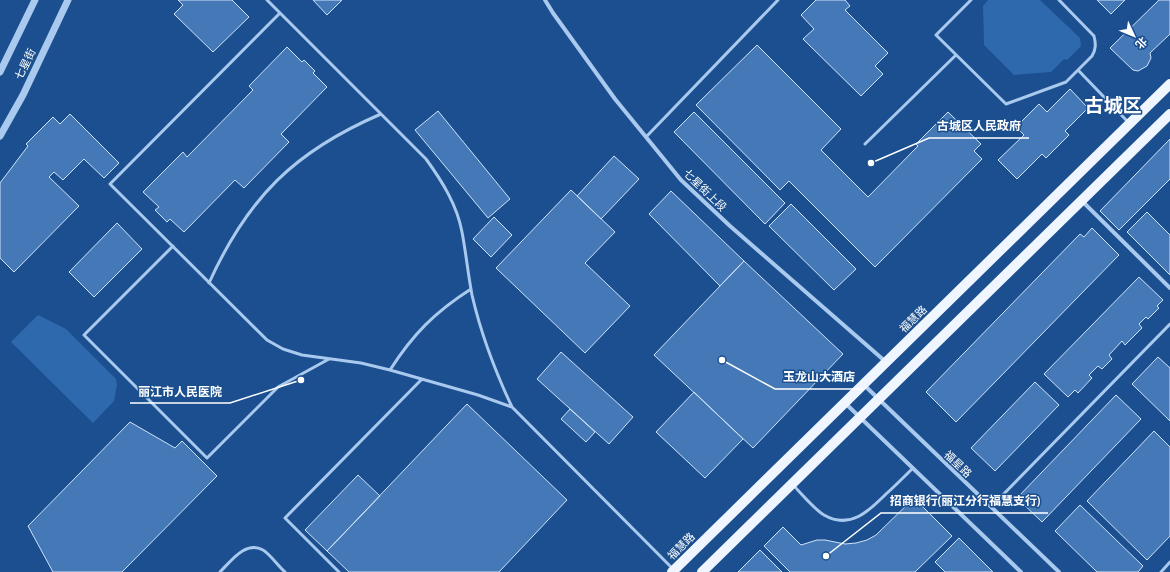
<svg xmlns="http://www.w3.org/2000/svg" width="1170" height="572" viewBox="0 0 1170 572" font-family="'Archivo Narrow','Noto Sans SC',sans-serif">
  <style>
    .grass { fill: #2e69ad }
    .building { fill: #4478b7; stroke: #cfe3fa }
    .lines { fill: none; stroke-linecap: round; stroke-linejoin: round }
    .service { stroke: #a9c9ee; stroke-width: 3 }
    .minor { stroke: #a9c9ee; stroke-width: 4 }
    .tertiary { stroke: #a9c9ee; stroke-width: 7 }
    .primary { stroke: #f0f6ff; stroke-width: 10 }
    .labels { text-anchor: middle; stroke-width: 3; stroke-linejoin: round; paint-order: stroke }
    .street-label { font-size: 11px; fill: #fff; stroke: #1b4f8f }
    .town-label { font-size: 19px; font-weight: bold; fill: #fff; stroke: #1b4f8f }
    .leader { fill: none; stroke: #fff; stroke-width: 1.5 }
    .callout-dot { fill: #fff; stroke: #1b4f8f; stroke-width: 1.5 }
    .callout-label { font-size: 12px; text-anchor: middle; font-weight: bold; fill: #fff; stroke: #1b4f8f; stroke-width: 3; stroke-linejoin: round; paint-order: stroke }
  </style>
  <rect width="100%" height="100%" fill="#1b4f8f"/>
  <path class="grass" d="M988 0H1040L1080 38 1081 46 1067 60 1064 59 1051 72 1014 75 984 45 983 6Z
    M38 315 66 329 116 379 117 385 114 401 93 423 11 342Z"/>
  <path class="building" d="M178 0H232L249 17 213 52 174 14 183 5Z
    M313 0H342L327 15Z
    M816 0H845L850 6 845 10 888 53 875 66 883 74 861 96 803 39 814 29 801 15Z
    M1097 0H1125L1111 14Z
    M1159 0H1170V34L1150 53 1151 58 1147 66 1138 71 1133 70 1110 48Z
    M757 45 841 129 821 150 868 197 918 146 916 144 948 112 981 144 974 151 982 159 875 267 789 181 780 190 696 105Z
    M287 47 302 62 304 60 315 71 313 73 327 87 281 134 289 142 244 188 235 180 184 232 170 219 167 222 155 210 159 207 143 192 183 152 187 157 253 90 249 86Z
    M1070 89 1088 108 1065 131 1069 135 1046 158 1042 154 1017 179 998 160 1024 135 1016 127 1039 104 1047 112Z
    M438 111 510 199 488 218 415 130Z
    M694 112 785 203 765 224 674 132Z
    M70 114 119 163 104 178 84 159 63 180 54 172 49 177 79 206 14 272 0 258V183L28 146 26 144 53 117 60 124Z
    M1170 139V179L1119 230 1100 211Z
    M614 156 639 179 601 219 577 196Z
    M571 190 615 232 585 263 630 306 585 353 496 268Z
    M671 191 744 261 720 286 649 214Z
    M791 204 856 269 834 290 769 226Z
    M1147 212 1170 235V275L1127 232Z
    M494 217 512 235 491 257 473 239Z
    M117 223 142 249 94 297 69 272Z
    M1092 228 1119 255 956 422 926 392 1080 234 1084 237Z
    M744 261 843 354 753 448 654 355Z
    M1139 277 1163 300 1157 306 1159 308 1148 319 1146 317 1139 324 1142 328 1125 345 1122 341 1109 355 1112 359 1102 369 1098 366 1089 375 1092 378 1078 393 1075 390 1068 397 1044 374Z
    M561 352 633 417 609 444 537 379Z
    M1158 357 1170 368V421L1132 384Z
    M1035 382 1059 405 995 471 971 448Z
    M694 392 743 439 705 478 656 432Z
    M1116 395 1141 419 1042 522 1017 498Z
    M467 404 567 500 499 572H349L327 551Z
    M570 409 595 432 586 442 561 419Z
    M130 422 175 448 182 441 217 476 122 572H53L28 526Z
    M1154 431 1170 447V536L1147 560 1087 501Z
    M358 475 380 496 327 551 305 530Z
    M914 498 952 536 915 572H790L764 546 783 527 801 545 817 540H825L845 544 856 543 867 540 876 535Z
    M1080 505 1143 566 1138 572H1097L1055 531Z
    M959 538 993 572H945L935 562Z
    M760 550 782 572H738Z"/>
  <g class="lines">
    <path class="service" d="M267 0 426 159C442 181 457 205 462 232 466 253 468 274 472 295 481 334 495 371 512 407L673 569
      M971 0 936 35 1006 104 1066 82 1092 56C1096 49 1096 44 1094 36L1059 0
      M280 13 110 184 267 340 283 349 302 355 361 363 390 370 478 395 512 407
      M1078 70 1128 122
      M646 137 778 0
      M865 144 956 55
      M173 246 84 335 207 458 278 387 329 359
      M209 283C248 197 295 151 381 114
      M390 370C413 334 435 312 471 289
      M793 485C801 493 815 510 824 515 850 530 869 511 886 494 895 486 904 477 913 468
      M991 507 1170 324
      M220 572C231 561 246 540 263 550 269 553 279 567 285 572
      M339 572 285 518 422 379
      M1161 572 1170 562"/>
    <path class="minor" d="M545 0 553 13 615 99 681 180 730 226 886 362
      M1082 201 1170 288
      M863 384 1059 572
      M845 403 1021 572"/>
    <path class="tertiary" d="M0 72 35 0
      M0 136 23 95 68 0"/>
    <path class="primary" d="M672 572 1170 84
      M702 572 1170 114"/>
  </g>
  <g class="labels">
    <g class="street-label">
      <text transform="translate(25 64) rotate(-64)" y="4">七星街</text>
      <text transform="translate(705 190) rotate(44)" y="4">七星街上段</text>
      <text transform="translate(913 319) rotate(-44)" y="4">福慧路</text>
      <text transform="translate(958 464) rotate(44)" y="4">福星路</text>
      <text transform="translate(681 546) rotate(-45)" y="4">福慧路</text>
    </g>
    <g class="town-label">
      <text x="1113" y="112">古城区</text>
    </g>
  </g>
  <path class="leader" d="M871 163L929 138H1029M722 360L775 389H863M301 380L230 403H130M826 556L881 513H1048"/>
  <g class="callout-dot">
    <circle cx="871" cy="163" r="4"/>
    <circle cx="722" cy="360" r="4"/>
    <circle cx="301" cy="380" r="4"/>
    <circle cx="826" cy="556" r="4"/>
  </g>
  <g class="callout-label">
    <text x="979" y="130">古城区人民政府</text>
    <text x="819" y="381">玉龙山大酒店</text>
    <text x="180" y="396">丽江市人民医院</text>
    <text x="965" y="505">招商银行(丽江分行福慧支行)</text>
  </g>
  <g transform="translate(1134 36) rotate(134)" stroke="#1b4f8f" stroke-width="3" paint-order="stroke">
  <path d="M0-3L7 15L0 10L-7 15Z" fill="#ffffff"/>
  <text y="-6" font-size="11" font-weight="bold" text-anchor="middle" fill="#ffffff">北</text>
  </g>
</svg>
